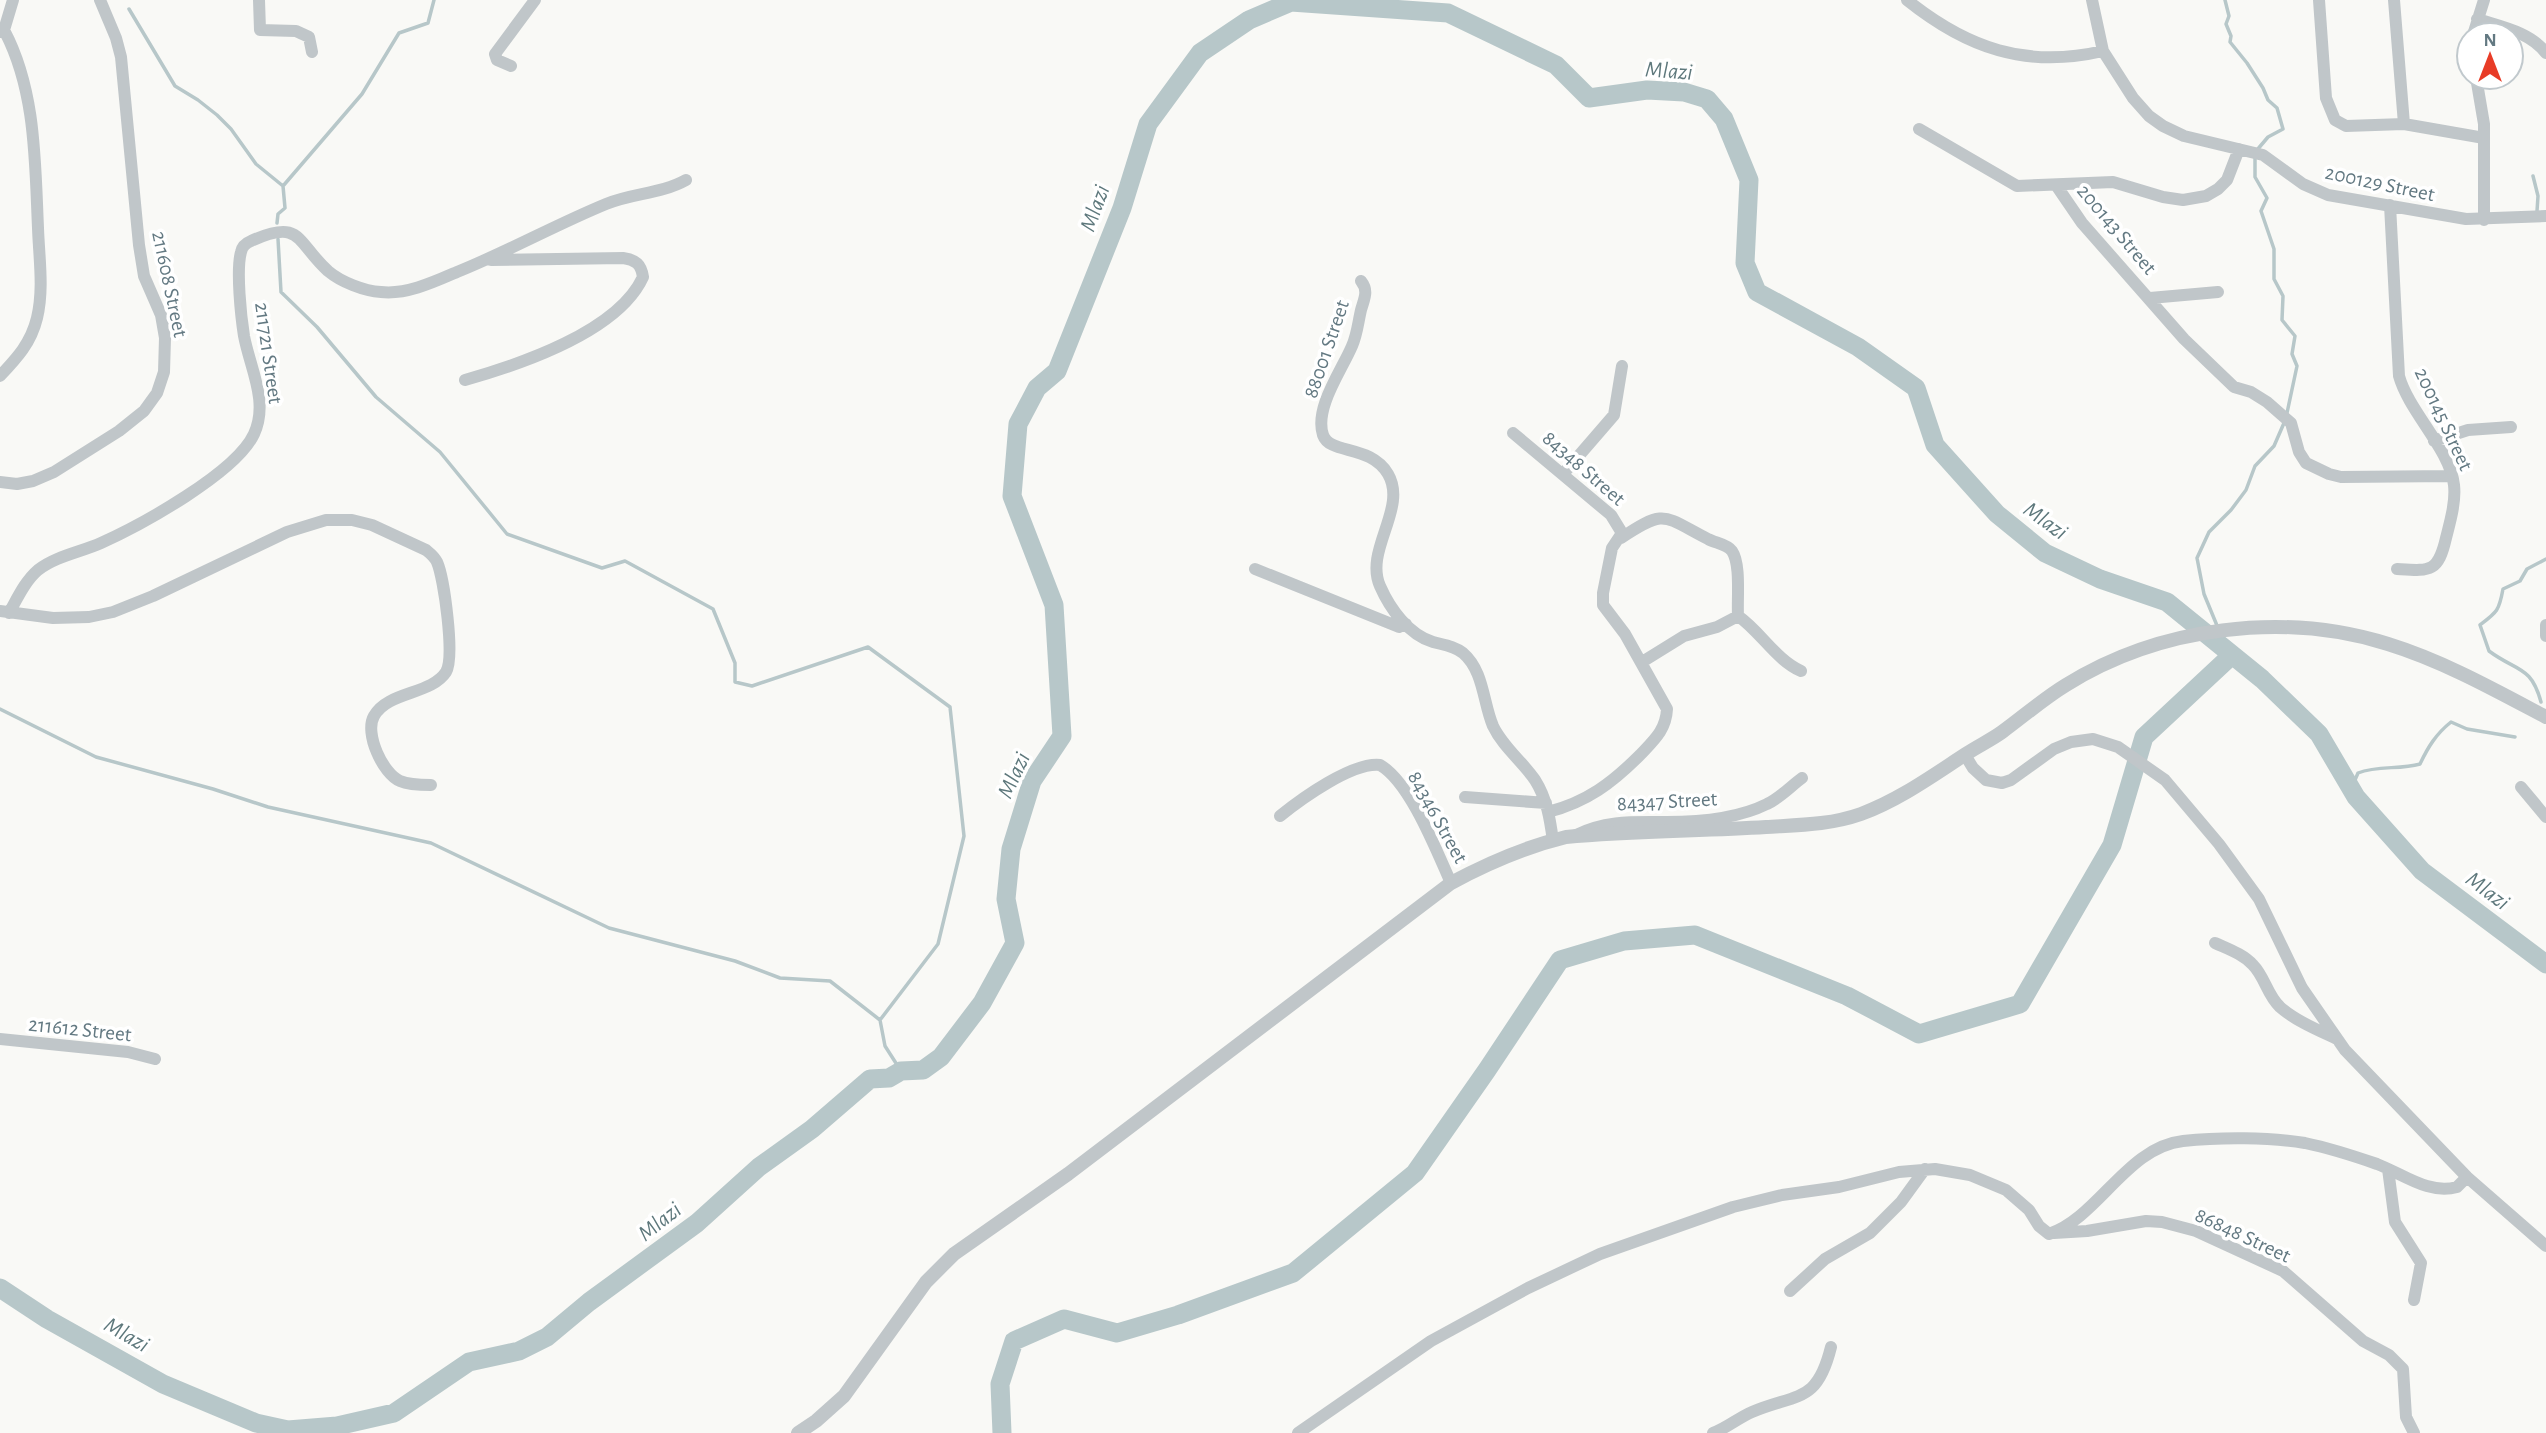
<svg xmlns="http://www.w3.org/2000/svg" width="2546" height="1433" viewBox="0 0 2546 1433" font-family="'Alegreya Sans',sans-serif">
  <style>
    .lines { fill: none; stroke-linecap: round; stroke-linejoin: round }
    .stream { stroke: #b7c7c9; stroke-width: 3.5 }
    .river { stroke: #b7c7c9; stroke-width: 19 }
    .minor { stroke: #c0c6c9; stroke-width: 12 }
    .tertiary { stroke: #c0c6c9; stroke-width: 14 }
    .labels { text-anchor: middle; stroke-width: 7; stroke-linejoin: round; paint-order: stroke }
    .street-label { font-size: 21px; fill: #637982; stroke: #fff }
    .water-label { font-size: 23px; font-style: italic; fill: #5e787c; stroke: #fff }
  </style>
  <rect width="100%" height="100%" fill="#f9f9f6"/>
  <g class="lines">
    <path class="stream" d="M2225 0 2229 16 2226 24 2231 36 2230 42 2247 63 2263 88 2268 100 2277 108 2283 129 2268 137 2257 150
      M129 9 175 86 198 100 217 115 231 129 256 164 283 186
      M2255 157V177L2267 198 2261 211 2274 249V279L2283 296 2282 320 2295 336 2292 354 2297 366 2287 413
      M2533 176 2538 196 2537 211
      M277 223 278 214 285 208 283 186 362 94 399 33 428 23 434 0
      M278 239 281 292 317 327 376 397 440 452 507 534 602 568 625 561 713 609 735 663V682L752 686 868 647 950 707 964 836 938 944 880 1020
      M2218 628 2204 594 2197 558 2209 532 2231 510 2246 490 2255 466 2274 446 2284 423
      M2221 635 2228 651
      M2541 702C2531 665 2517 672 2489 651L2480 625C2497 612 2499 611 2503 589L2520 581 2527 569 2546 559
      M0 709 96 757 213 789 268 807 431 843 609 928 735 961 780 978 830 981 880 1020 885 1046 901 1071
      M2351 789 2358 773C2378 765 2399 770 2420 764 2428 747 2436 734 2451 722L2467 729 2515 737"/>
    <path class="river" d="M0 1288 47 1319 163 1384 256 1423 288 1430 337 1426 394 1413 469 1362 519 1351 547 1337 589 1302 697 1223 759 1167 812 1129 870 1079 889 1078 901 1071 923 1070 941 1057 982 1003 1015 943 1006 899 1011 849 1032 781 1062 736 1054 605 1012 496 1018 424 1037 388 1057 371 1122 208 1148 124 1200 53 1249 20 1291 2 1448 13 1556 65 1589 98 1647 90 1684 92 1707 99 1724 119 1749 180 1745 263 1757 292 1858 347 1916 388 1935 445 1997 514 2045 553 2100 579 2167 602 2262 679 2319 734 2356 797 2422 871 2546 964
      M1002 1433 1000 1384 1014 1341 1064 1319 1117 1333 1178 1315 1293 1273 1415 1173 1487 1070 1560 960 1624 941 1695 935 1847 996 1919 1034 2020 1004 2112 845 2144 737 2232 655"/>
    <path class="minor" d="M259 0 260 30 296 31 309 37 312 52
      M1907 0C1967 48 2026 69 2103 51
      M2092 0 2103 51 2133 98 2149 116 2163 126 2184 136 2263 155 2303 184 2328 195 2466 219 2546 216
      M2319 0 2326 98 2335 120 2346 126 2404 124 2484 138
      M2394 0 2404 124
      M2477 19C2502 27 2530 32 2546 53
      M0 32 4 30 13 0
      M2473 35 2484 0
      M511 66 497 60 495 54 535 0
      M2476 77 2484 124V220
      M1919 129 2017 186 2113 182 2163 197 2183 200 2206 196 2218 189 2227 180 2239 149
      M2056 185 2082 223 2184 339 2234 387 2251 392 2267 402 2291 423 2299 452 2306 463 2329 474 2341 477 2452 476
      M2390 205 2399 376C2409 412 2450 449 2454 485 2456 502 2450 522 2446 538 2438 573 2430 571 2397 569
      M1361 281C1369 291 1364 299 1361 310 1358 323 1357 335 1352 346 1342 370 1314 408 1323 435 1330 455 1370 444 1388 474 1408 508 1364 550 1380 586 1390 609 1409 635 1433 642 1444 645 1454 646 1463 653 1484 671 1483 703 1493 726 1503 747 1522 761 1535 780 1547 799 1550 819 1553 841
      M2150 298 2218 292
      M0 376C17 358 31 343 37 318 44 289 39 258 38 228 35 162 36 90 4 30
      M465 380C518 365 618 332 643 277 641 264 636 260 623 258L491 260
      M1513 433 1611 515 1622 533 1612 548 1603 593V605L1625 634 1667 709C1666 730 1654 740 1640 755 1612 783 1587 802 1548 812
      M2434 441 2468 430 2511 427
      M1563 474 1614 415 1622 366
      M0 482 17 484 33 481 54 472 119 431 144 411 157 393 164 372 165 338 161 315 144 276 139 245 121 57 116 38 100 0
      M1621 538C1666 508 1663 516 1708 539 1715 543 1727 544 1732 551 1741 564 1737 599 1738 616 1760 631 1776 660 1801 671
      M1255 569 1399 627 1406 624
      M0 611 53 618 89 617 113 612 153 596 287 532 326 520H352L372 525 426 550C431 554 434 556 437 562 444 578 455 657 446 672 431 695 388 691 374 716 364 733 383 774 400 781 409 785 421 785 431 785
      M9 613C17 599 25 581 38 570 56 556 81 552 101 543 141 525 236 473 254 434 269 402 250 368 244 336 241 317 236 270 241 252 242 247 246 243 251 241 302 218 296 242 328 271 341 282 364 291 381 292 406 295 434 282 457 272 507 252 555 225 606 204 632 193 661 194 686 180
      M2546 625V636
      M1642 662 1684 636 1717 627 1738 616
      M1965 755 1973 768 1986 780 2002 783 2011 780 2054 749 2071 742 2093 739 2118 747 2165 780 2219 844 2259 899 2302 988 2345 1050 2467 1177 2546 1246
      M2521 787 2546 817
      M1465 797 1546 803
      M1280 816C1301 799 1352 762 1380 765 1410 782 1437 852 1451 883
      M1576 835C1606 820 1634 822 1666 822 1700 822 1737 819 1767 804 1780 798 1791 786 1802 778
      M2215 943C2228 949 2243 954 2253 965 2265 977 2267 995 2280 1007 2296 1021 2318 1030 2337 1039
      M0 1039 128 1052 155 1059
      M2388 1169 2395 1222 2421 1263 2414 1300
      M2054 1233 2087 1231 2146 1221 2162 1222 2196 1231 2283 1271 2363 1341 2389 1355 2403 1369 2406 1417 2414 1433
      M1790 1291 1825 1259 1870 1233 1901 1202 1925 1169
      M1298 1433 1431 1341 1528 1288 1600 1254 1733 1207 1782 1195 1839 1187 1899 1172 1935 1169 1970 1175 2006 1190 2029 1210 2039 1226 2049 1234C2098 1218 2127 1147 2183 1141 2220 1137 2269 1137 2305 1143 2329 1148 2354 1156 2377 1164 2403 1174 2429 1195 2457 1187L2467 1177
      M1713 1433C1727 1428 1738 1418 1752 1412 1797 1393 1817 1404 1831 1347"/>
    <path class="tertiary" d="M798 1433 816 1421 844 1396 926 1282 954 1254 1068 1174 1451 883C1488 863 1525 847 1566 837 1632 831 1700 831 1766 827 1798 825 1830 825 1861 814 1899 800 1932 776 1966 754 1978 746 1991 740 2002 732 2024 716 2043 699 2066 685 2159 627 2283 611 2388 644 2443 661 2495 690 2546 717"/>
  </g>
  <g class="labels">
    <g class="street-label">
      <text transform="translate(2380 183) rotate(12)" y="7">200129 Street</text>
      <text transform="translate(2117 229) rotate(50)" y="7">200143 Street</text>
      <text transform="translate(170 284) rotate(78)" y="7">211608 Street</text>
      <text transform="translate(1326 349) rotate(-71)" y="7">88001 Street</text>
      <text transform="translate(269 353) rotate(82)" y="7">211721 Street</text>
      <text transform="translate(2444 419) rotate(65)" y="7">200145 Street</text>
      <text transform="translate(1584 468) rotate(41)" y="7">84348 Street</text>
      <text transform="translate(1667 801) rotate(-3)" y="7">84347 Street</text>
      <text transform="translate(1438 817) rotate(61)" y="7">84346 Street</text>
      <text transform="translate(80 1029) rotate(6)" y="7">211612 Street</text>
      <text transform="translate(2243 1235) rotate(25)" y="7">86848 Street</text>
    </g>
    <g class="water-label">
      <text transform="translate(1669 70) rotate(4)" y="8">Mlazi</text>
      <text transform="translate(1094 208) rotate(-70)" y="8">Mlazi</text>
      <text transform="translate(2046 520) rotate(36)" y="8">Mlazi</text>
      <text transform="translate(1013 775) rotate(-65)" y="8">Mlazi</text>
      <text transform="translate(2488 890) rotate(37)" y="8">Mlazi</text>
      <text transform="translate(659 1221) rotate(-38)" y="8">Mlazi</text>
      <text transform="translate(127 1334) rotate(30)" y="8">Mlazi</text>
    </g>
  </g>
  <g transform="translate(2490 56)"><circle r="33" fill="#ffffff" stroke="#c1c9cd" stroke-width="2"/>
  <path d="M0-5L12 26L0 18L-12 26Z" fill="#e83c27"/>
  <text y="-10" font-size="19" font-weight="bold" text-anchor="middle" fill="#637982">N</text>
  </g>
</svg>
